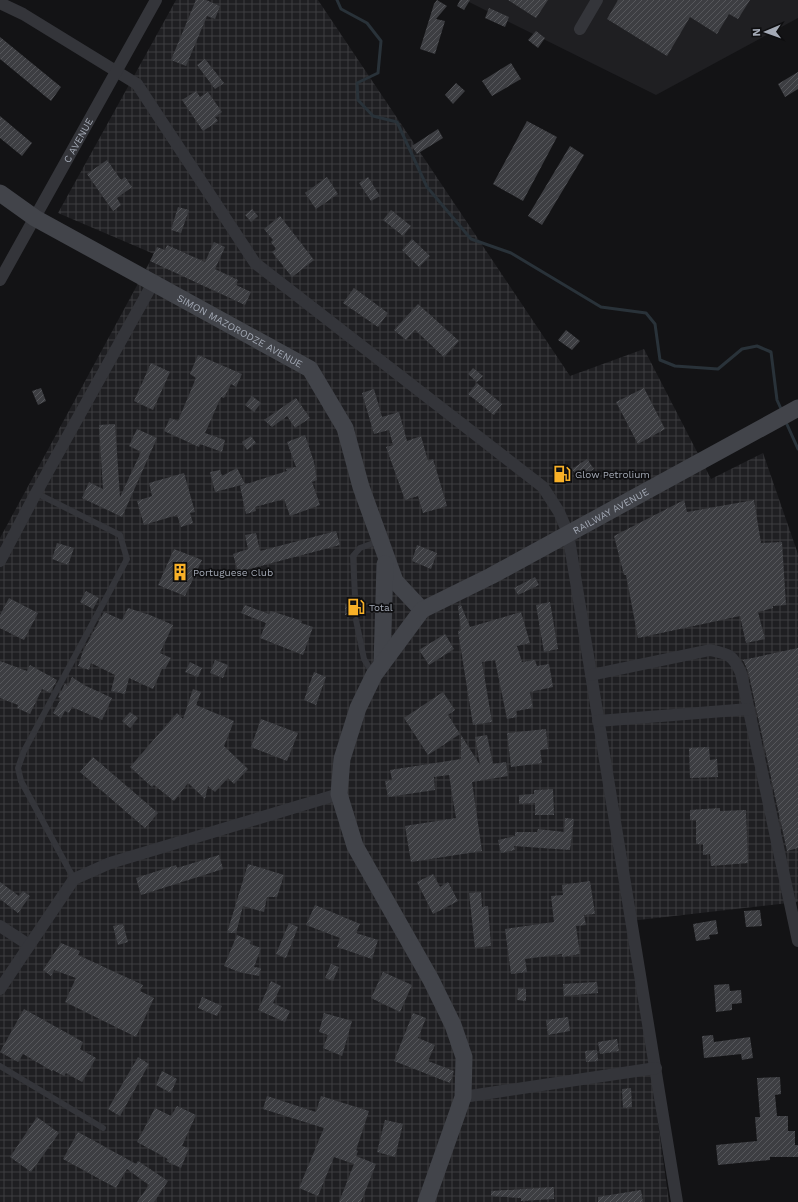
<svg xmlns="http://www.w3.org/2000/svg" width="798" height="1202" viewBox="0 0 798 1202" font-family="'Work Sans',sans-serif">
  <style>
    .built { fill: #1f1f22 }
    .industrial { fill: url(#industrial-grid) }
    .lines { fill: none; stroke-linecap: round; stroke-linejoin: round }
    .stream { stroke: #293239; stroke-width: 3 }
    .building { fill: url(#building-hatch) }
    .lane { stroke: #34353a; stroke-width: 6 }
    .street { stroke: #34353a; stroke-width: 12 }
    .secondary { stroke: #42444a; stroke-width: 17 }
    .labels { text-anchor: middle; stroke-width: 3.5; stroke-linejoin: round; paint-order: stroke }
    .street-label { font-size: 10px; fill: #a4aab6; stroke: #0e0e10 }
    .poi-label { font-size: 10px; fill: #a4aab6; stroke: #0e0e10; text-anchor: start }
  </style>
  <defs>
    <pattern id="industrial-grid" width="8" height="8" patternUnits="userSpaceOnUse"><rect width="8" height="8" fill="#1f1f22"/><path d="M0 4h8M4 0v8" fill="none" stroke="#3d3d40"/></pattern>
    <pattern id="building-hatch" width="6" height="6" patternUnits="userSpaceOnUse"><rect width="6" height="6" fill="#3d3e42"/><path d="M-1 1l2-2M0 6l6-6M5 7l2-2" fill="none" stroke="#56575b"/></pattern>
  </defs>
  <rect width="100%" height="100%" fill="#131315"/>
  <path class="built" d="M465 0H798V18L656 95Z"/>
  <path class="industrial" d="M176 0H318L570 376 644 349 711 479 763 453 798 554V902L630 921 669 1202H0V538L154 254 58 213Z"/>
  <g class="lines">
    <path class="stream" d="M337 0 341 9 367 23 381 41 378 73 357 83 358 100 373 116 397 122 427 187 471 239 511 253 601 307 646 313 655 324 660 360 675 366 718 369 742 349 757 346 771 352 777 400 782 411
      M785 420 798 449"/>
  </g>
  <path class="building" d="M196 0H206L220 6 215 19 207 16 186 66 171 60Z
    M437 0 447 6 436 19 445 21 435 54 420 49 434 4Z
    M460 0H470L464 10 457 6Z
    M508 0H548L536 18Z
    M618 0H750L738 19 729 14 717 34 690 17 667 56 607 19Z
    M489 8 509 17 505 27 485 18Z
    M536 31 545 38 538 48 528 40Z
    M0 37 61 87 51 101 0 59Z
    M205 59 224 83 215 89 197 65Z
    M511 63 521 79 492 96 482 81Z
    M798 72V89L785 97 778 84Z
    M456 83 465 91 453 104 445 95Z
    M196 91 200 97 208 92 222 112 215 117 218 121 203 131 182 100Z
    M0 116 32 143 22 156 0 138Z
    M527 121 557 137 523 201 493 184Z
    M438 129 443 138 417 154 412 146Z
    M570 146 584 155 542 225 528 216Z
    M107 160 121 180 125 177 132 187 117 198 121 205 113 211 87 174Z
    M327 177 338 194 316 209 305 193Z
    M368 177 380 196 371 201 359 183Z
    M178 207 189 210 181 233 171 230Z
    M252 209 258 216 251 222 245 215Z
    M391 210 411 226 403 236 383 220Z
    M280 216 314 260 292 277 272 252 276 249 271 242 273 240 264 229Z
    M412 239 430 256 419 267 402 250Z
    M214 242 225 247 215 269 238 280 236 285 251 292 245 305 150 261 157 247 165 250 167 245 205 262Z
    M354 288 388 313 378 327 343 303Z
    M418 304 459 341 444 357 415 330 406 340 394 330Z
    M566 330 580 341 572 350 558 340Z
    M198 355 242 374 236 387 231 384 224 398 221 397 205 433 225 440 222 452 200 444 199 447 164 431 170 418 178 421 196 378 190 374Z
    M151 363 170 372 153 410 134 401Z
    M473 368 483 376 477 382 468 374Z
    M477 383 502 404 494 415 468 394Z
    M41 388 46 401 38 405 32 391Z
    M644 388 665 429 638 444 616 402Z
    M374 389 382 417 399 412 407 441 421 436 428 461 433 459 447 506 423 513 418 496 405 500 386 447 393 445 389 430 374 434 362 393Z
    M252 396 261 403 254 412 245 405Z
    M296 398 310 418 295 428 287 416 272 427 264 420Z
    M115 424 120 497 141 452 129 446 137 429 157 438 122 517 82 498 89 482 103 489 99 425Z
    M305 435 314 462 317 480 312 482 320 505 290 516 284 499 255 507 256 511 246 514 240 486 287 471 286 469 296 467 287 442Z
    M251 436 256 443 247 450 242 442Z
    M587 459 594 469 579 479 572 469Z
    M237 468 245 484 215 492 210 472 220 470 222 476Z
    M184 473 195 512 190 513 193 523 181 527 177 515 144 525 137 501 152 496 149 483Z
    M684 500 687 512 754 500 761 543 782 542 786 605 773 606V608L758 612 765 639 746 643 740 616 638 638 626 575H624L614 536Z
    M336 531 340 545 238 572 233 554 248 549 245 535 256 533 260 551Z
    M57 543 74 548 68 565 52 559Z
    M417 545 437 553 431 569 412 561Z
    M174 549 202 560 185 596 158 585Z
    M535 577 539 585 518 595 514 588Z
    M86 591 99 598 93 609 80 602Z
    M9 598 38 613 24 640 0 628V615Z
    M550 602 558 649 544 652 536 605Z
    M362 603 363 615H345V604Z
    M245 605 269 614 271 611 302 621 301 623 313 627 303 655 260 638 266 623 241 613Z
    M461 605 470 627 521 612 530 643 517 646 522 662 535 660 537 666 549 664 553 687 530 692 533 708 516 711 517 717 507 719 495 660 482 662 492 722 473 725 458 631 461 630 458 606Z
    M128 608 150 615 173 625 160 653 171 658 165 669H162L153 689 129 678 125 694 111 691 115 675 91 663 89 670 78 666 83 651 104 612 122 620Z
    M445 634 454 649 429 665 419 650Z
    M798 648V848L787 851 748 671 743 660Z
    M215 660 228 665 223 678 210 673Z
    M0 661 27 671 30 665 57 680 50 693 42 689 30 714 17 708 18 705 0 698Z
    M190 662 202 668 198 677 185 672Z
    M314 672 326 677 316 705 304 700Z
    M72 677 84 685 112 698 102 720 72 707 69 713 65 711 61 718 53 713 61 699 58 697 65 684 68 686Z
    M193 689 201 692 196 705 234 721 224 746 248 769 234 784 228 778 215 792 208 786 205 799 188 783 174 801 154 785 152 787 130 767 177 713 183 719Z
    M443 692 455 710 448 715 460 734 428 755 404 718Z
    M130 712 138 718 130 728 122 721Z
    M261 719 298 733 287 761 251 747Z
    M546 729 548 749 540 750 542 763 511 767 507 733Z
    M461 735 480 765 475 737 487 735 493 764 506 762 508 776 472 782 482 851 411 862 405 826 456 818 449 775 434 777 435 790 388 797 385 781 392 780 390 770 461 759Z
    M709 747 710 760 717 759 718 777 690 778 689 748Z
    M93 757 158 813 145 828 80 772Z
    M553 789 554 815H535V803L519 804V795L534 794V790Z
    M720 808V811L746 810 748 863 711 866 710 854 703 855V844H696V820H690V810Z
    M565 818 574 819 570 850 514 846 515 850 501 853 498 840 515 836V832H537L538 829 564 832Z
    M219 855 223 869 141 895 136 878 176 865 177 868Z
    M248 864 284 875 277 897H267L264 912 243 906 236 933H227Z
    M433 874 440 887 448 882 458 901 433 914 417 882Z
    M590 881 595 914 584 915 586 925 576 926 580 954 562 957V954L525 959 527 972 511 974 505 929 554 922 551 896 563 895 562 885Z
    M0 882 19 896 23 891 30 896 18 913 0 899Z
    M481 892 482 907 488 906 491 946 475 948 469 893Z
    M315 905 360 924 356 933 378 940 372 959 337 947 340 938 306 925Z
    M760 910 762 926 746 927 744 911Z
    M716 920 718 934 709 935 710 939 696 941 693 924Z
    M289 923 298 927 286 958 276 954Z
    M123 924 128 942 118 945 113 926Z
    M237 935 251 941 250 944 261 948 254 967 261 968 259 976 239 972 224 966Z
    M61 943 80 951 78 955 143 985 140 991 154 998 136 1037 65 1002 76 978 54 970 51 976 43 970Z
    M331 964 339 967 333 981 325 978Z
    M383 972 412 985 400 1012 371 998Z
    M271 981 281 986 273 1003 290 1011 285 1022 258 1010Z
    M597 982 598 993 564 996 563 984Z
    M729 984 730 991 741 990 742 1003 732 1004V1010L716 1012 714 985Z
    M518 988 526 989V1001L517 1000Z
    M202 997 222 1006 217 1016 198 1008Z
    M24 1009 83 1042 80 1049 96 1058 82 1082 66 1073 64 1076 53 1070 52 1071 23 1054 18 1062 0 1052Z
    M324 1013 352 1021 342 1056 323 1048 328 1035 319 1032Z
    M413 1013 426 1018 418 1038 435 1045 428 1061 454 1071 450 1083 394 1061Z
    M568 1017 570 1031 548 1035 546 1020Z
    M713 1035 714 1042 750 1037 753 1058 742 1060 741 1054 704 1058 702 1036Z
    M617 1039 619 1051 600 1054 598 1042Z
    M597 1050 598 1061 586 1062 585 1051Z
    M138 1057 149 1064 120 1116 108 1109Z
    M162 1071 177 1079 171 1093 156 1085Z
    M780 1077 781 1094 775 1095 777 1116H788V1131H795V1145H798V1157H770V1160L718 1165 716 1145 757 1141 755 1117H760L757 1078Z
    M631 1088 632 1107 623 1108 622 1089Z
    M267 1096 316 1112 321 1096 369 1111 356 1150 358 1151 356 1156 376 1164 361 1202H339L354 1164 334 1157 318 1196 299 1188 324 1128 263 1109Z
    M177 1106 196 1115 182 1146 189 1148 181 1168 166 1161 168 1159 137 1142 155 1108 171 1116Z
    M37 1117 59 1133 31 1172 10 1157Z
    M385 1120 403 1124 395 1157 377 1152Z
    M78 1132 136 1164 138 1161 168 1181 154 1202H137L149 1185 127 1169 116 1188 63 1159Z
    M554 1187V1199L521 1201V1198L491 1196V1191Z
    M641 1190 643 1202H598V1197Z"/>
  <g class="lines">
    <path class="lane" d="M36 493 120 535 127 559 24 751 18 768 21 781 74 879
      M355 596 353 556 360 548 379 541
      M356 620 364 659 373 674
      M0 1066 103 1128"/>
    <g class="street">
      <path d="M0 3 23 14 137 84 255 263 543 487 559 512 568 533 677 1202"/>
      <path d="M580 29 597 0"/>
      <path id="s1" d="M0 280 156 0"/>
      <path d="M0 561 36 493 153 283"/>
      <path d="M591 675 710 650C729 654 733 655 741 673L798 941"/>
      <path d="M598 721 749 709"/>
      <path d="M0 926 29 945"/>
      <path d="M0 989 74 879 110 863 339 794"/>
      <path d="M463 1097 656 1068"/>
    </g>
    <g class="secondary">
      <path id="s2" d="M0 193 35 218 310 369 345 428 361 487 395 581 422 610"/>
      <path d="M382 664 385 564"/>
      <path id="s3" d="M426 1202 463 1097 464 1057 453 1025 431 980 355 846 339 794 342 759 358 708 374 675 422 610 491 576 798 408"/>
    </g>
  </g>
  <defs>
    <g id="fuel-bare" transform="scale(1.38)"><path d="M-5.5-6h7V0h2V4h1.3V-2.5L3-4.5l.8-.8L6-3V5H2.5V1h-1V6h-7ZM-4.2-4.7v3.2H.2V-4.7Z" fill="#f9b127" stroke="#0e0e10" stroke-width="2.5" paint-order="stroke"/></g>
    <g id="building-bare" transform="scale(1.38)"><path d="M-4-6H4V6H1V3H-1V6H-4ZM-2.5-4.3h1.7v1.8h-1.7ZM.8-4.3h1.7v1.8H.8ZM-2.5-1h1.7V.8h-1.7ZM.8-1h1.7V.8H.8Z" fill="#f9b127" stroke="#0e0e10" stroke-width="2.5" paint-order="stroke"/></g>
  </defs>
  <g fill-rule="evenodd">
    <use href="#fuel-bare" x="562" y="474"/>
    <use href="#building-bare" x="180" y="572"/>
    <use href="#fuel-bare" x="356" y="607"/>
  </g>
  <g class="labels">
    <g class="street-label">
      <text dy="4" stroke="none"><textPath href="#s1" startOffset="160">C AVENUE</textPath></text>
      <text dy="4" stroke="none"><textPath href="#s2" startOffset="277">SIMON MAZORODZE AVENUE</textPath></text>
      <text dy="4" stroke="none"><textPath href="#s3" startOffset="863">RAILWAY AVENUE</textPath></text>
    </g>
    <g class="poi-label">
      <text x="575" y="478">Glow Petrolium</text>
      <text x="193" y="576">Portuguese Club</text>
      <text x="369" y="611">Total</text>
    </g>
  </g>
  <g transform="translate(766 32) rotate(268)" stroke="#0e0e10" stroke-width="3" paint-order="stroke">
  <path d="M0-3L7 15L0 10L-7 15Z" fill="#a4aab6"/>
  <text y="-6" font-size="11" font-weight="bold" text-anchor="middle" fill="#a4aab6">N</text>
  </g>
</svg>
